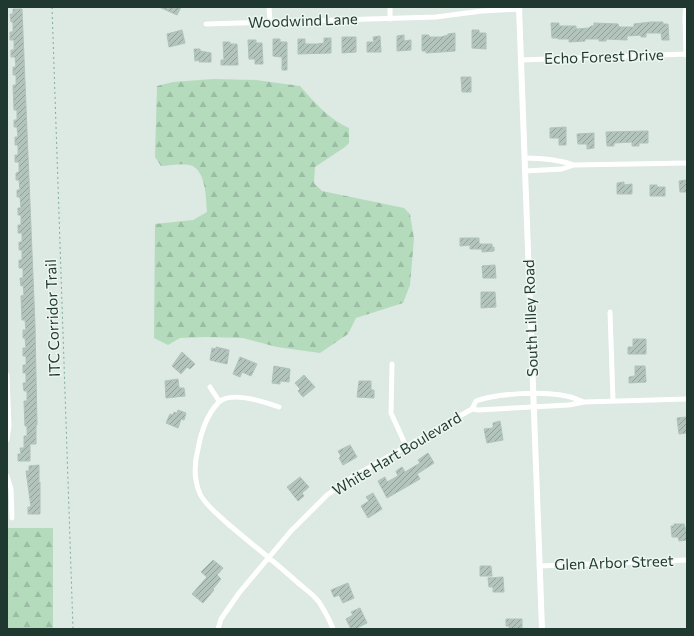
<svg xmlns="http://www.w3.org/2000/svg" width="694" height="636" viewBox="0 0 694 636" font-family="Commissioner,sans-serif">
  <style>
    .forest { fill: url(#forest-firs) }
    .building { fill: url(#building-hatch); stroke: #b0c3b9 }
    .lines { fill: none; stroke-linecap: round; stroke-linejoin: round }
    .path { stroke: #7dad9a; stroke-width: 1; stroke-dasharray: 2 3; stroke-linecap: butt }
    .minor { stroke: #fff; stroke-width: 5 }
    .tertiary { stroke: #fff; stroke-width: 6 }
    .labels { text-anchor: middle; stroke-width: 3; stroke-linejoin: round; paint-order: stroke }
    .street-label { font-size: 15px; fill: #1f3830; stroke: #edf6f1 }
  </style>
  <defs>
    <pattern id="forest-firs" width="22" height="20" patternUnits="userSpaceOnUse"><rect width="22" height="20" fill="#b5dbbd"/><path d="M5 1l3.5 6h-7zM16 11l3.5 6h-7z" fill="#9bbda3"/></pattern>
    <pattern id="building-hatch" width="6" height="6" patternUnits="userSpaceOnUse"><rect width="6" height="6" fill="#b3c4bc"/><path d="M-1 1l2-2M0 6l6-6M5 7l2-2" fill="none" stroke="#91a099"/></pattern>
  </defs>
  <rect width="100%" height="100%" fill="#dde9e3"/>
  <path class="forest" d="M213 79 256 80 300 86C313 101 330 120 349 128V143L345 147 315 167 314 183 322 191 404 208 410 214 414 239 410 285 403 303 356 318 348 334 320 353 277 347 243 338 206 337 180 338 168 345 154 338 155 224 193 220 207 212C206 198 206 168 189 165 180 163 170 166 161 166L155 157 157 86 173 82Z
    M7 528H53V629H7Z"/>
  <path class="building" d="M159 7H181L177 15Z
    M13 9H22L35 325 37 425H36V444H30V461H18V454H21L20 448H24V436H27V426H25L24 401H27V391H24L23 383H26V373H23V365H26V356H23V348H26L25 338H23V330H26L25 320H22L21 296 24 295 23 285 21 286 20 278H23V268H19V260H22V250H19V242H22V233H18V225H21V215H18V208H21L20 197H17V190H20L19 180H16V173L19 172V162H15V155H18V145H15V137H18L17 127H14V120H17V110H14L13 85H16V75H13V67H16L15 57H11V50H14V40H10V32H13V22H11L10 14H13Z
    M651 22H663V24H668L669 40H662L661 33H646V37H641V35L627 36V40L606 39V41H599V39H585V41L569 42V39H558V38H552L551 23H559V26H576V29L589 28 591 26H594V23L618 24 619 27H634V24Z
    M182 30 185 43 169 47 167 34Z
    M472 30H479V33H486V49L472 48Z
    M455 33V51L426 53V51H422V35H429V37H441L448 35V34Z
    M404 35V41L411 40V50L397 51V36Z
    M380 36 381 52H367V42H374L373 37Z
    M342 37H356V52L342 53Z
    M324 38H331V53L298 54V39H305V44H317L324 43Z
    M273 39H280V42H287V70H282V57L273 56Z
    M248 40H256V43H262L263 64H255V59H249Z
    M223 42H230V44H237L238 65H221V60H224Z
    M194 49H200V51L211 53V62H199V60L195 61Z
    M461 77H471V92H462Z
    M566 127V145H559V138H550V128Z
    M648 131V143H639V146H632V142L614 143V146H607L606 132Z
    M594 133V148L587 149V144H578L577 134Z
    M686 180 687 192H680L679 181Z
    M624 182V185L632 184V194H617V183Z
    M650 185H657V187H665V196H650Z
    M460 238H479V244H492V247H494V251L482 252V249H470V245L460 246Z
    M495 265 496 278H483L482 266Z
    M481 292H495L496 307 481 308Z
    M633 339H646V354H628V347H633Z
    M216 347 229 350 227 364 210 360 212 348 216 349Z
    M182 352 195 364 190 369 187 367 181 374 172 366Z
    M240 357 257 364 251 376 242 372 240 377 233 374Z
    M274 366 290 369 289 382 280 381V384L272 383Z
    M635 366H645L646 382 629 383V377L635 376Z
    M304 375 315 387 303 397 298 391 300 389 295 383Z
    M178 379 179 388H184L185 396 166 398 165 381Z
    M359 381H371V390H374V398L357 397Z
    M178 410 186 413 184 420 181 419 178 428 166 423 170 414 173 415 174 412 177 413Z
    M687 417V433L679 434 677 418Z
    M500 421 503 440 487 443 484 429 493 428V423Z
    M350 445 357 457 343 465 339 458 341 456 338 451Z
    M428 453 434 463 417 474 420 479 387 498 378 481 385 477 387 482 398 476 396 471 402 467 405 472 420 463 418 460Z
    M39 465V483L40 482V514H28V507H31L26 471H29V466Z
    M300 477 309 487 302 493 304 496 298 501 287 487Z
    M373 493 382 509 368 518 361 506 369 501 366 497Z
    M674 524H684L685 528H687V540L679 541 678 537H672L671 526H674Z
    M213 560 223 568 217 575 221 579 213 589 214 590 203 603 192 594 207 577 201 572Z
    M480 566H491L492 576H480Z
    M503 577 504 592H493V587H489L488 578Z
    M348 583 354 598 343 603 339 595 334 597 331 590Z
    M360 608 367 623 355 629H351L346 619 353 615 351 612Z
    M506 619H522V629H509V626H506Z"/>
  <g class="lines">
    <path class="path" d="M52 7 73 629"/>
    <path class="minor" d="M269 7 270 22
      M390 7V19
      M686 7 685 17 686 55
      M206 24 436 17 482 11 520 9
      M521 60 687 54
      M525 158C542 158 557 159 574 165
      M525 171 562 169 574 165 687 163
      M610 312 613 401
      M392 364 391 413 406 446
      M7 375 9 426 7 440
      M210 387 219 401
      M279 407C265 402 229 390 218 403 206 416 201 432 198 449 194 464 194 480 200 494 206 506 218 514 227 523 250 543 274 561 297 582 304 588 313 594 319 602 324 610 330 620 333 629
      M472 409 478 410 569 405 584 402 687 399
      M7 476 11 489 12 518
      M540 566 687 560
      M218 629 221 619 239 593 291 531 327 495 351 478 472 409 476 401C498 393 543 391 566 396 573 397 578 400 584 402"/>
    <path class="tertiary" d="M519 7 542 629"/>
  </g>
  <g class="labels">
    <g class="street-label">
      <text transform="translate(303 21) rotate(-2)" y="5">Woodwind Lane</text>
      <text transform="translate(604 57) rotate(-2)" y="5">Echo Forest Drive</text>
      <text transform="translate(53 318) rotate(-92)" y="5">ITC Corridor Trail</text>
      <text transform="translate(531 318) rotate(-92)" y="5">South Lilley Road</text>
      <text transform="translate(397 454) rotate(-31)" y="5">White Hart Boulevard</text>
      <text transform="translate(614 563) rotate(-2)" y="5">Glen Arbor Street</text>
    </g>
  </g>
  <rect width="694" height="636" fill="none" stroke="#1f3830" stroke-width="16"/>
</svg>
